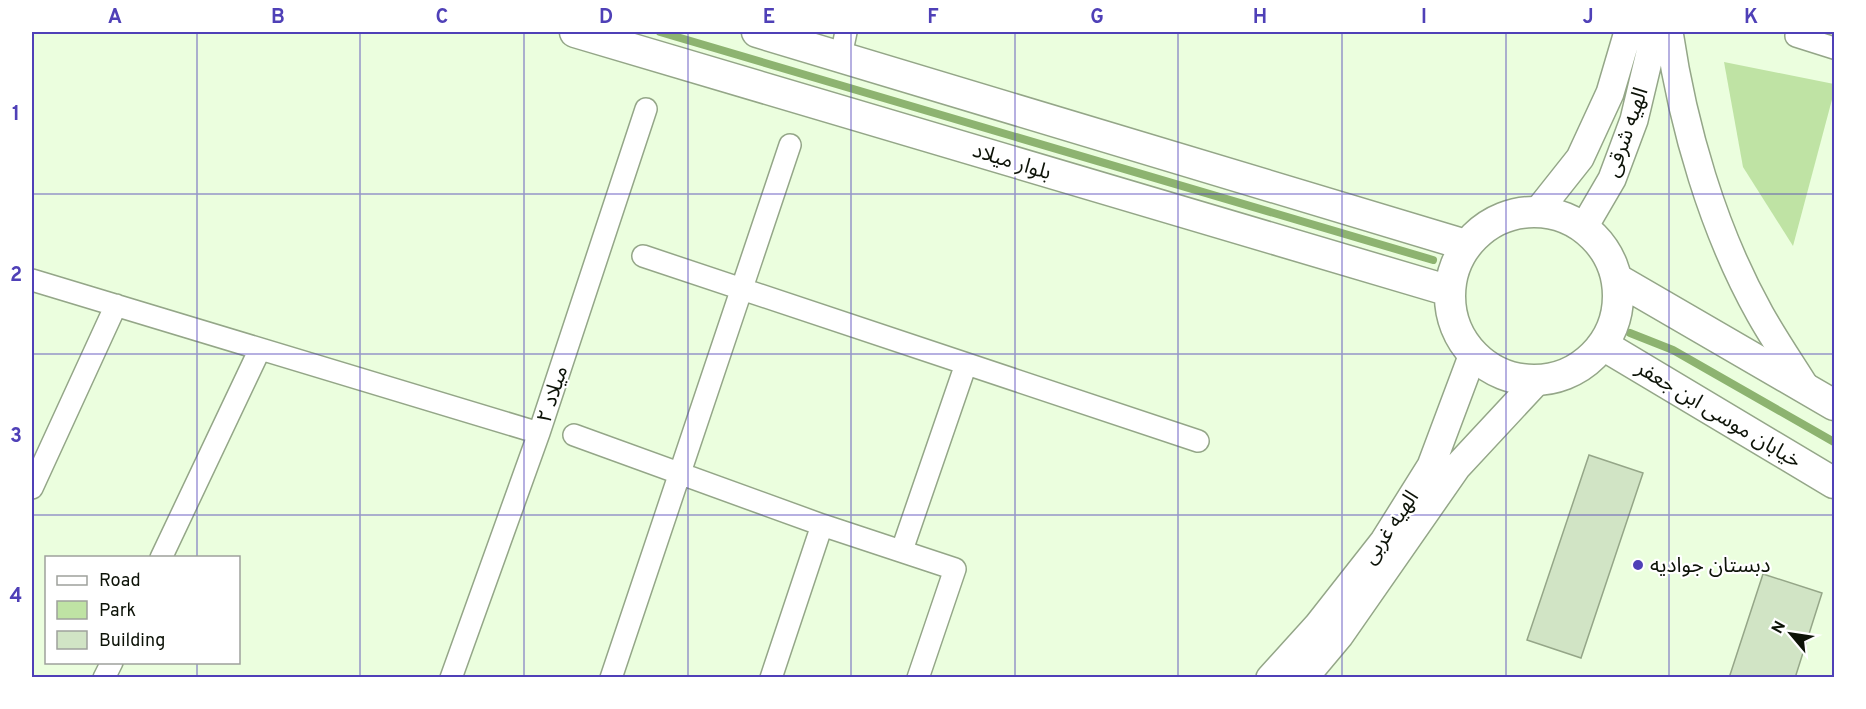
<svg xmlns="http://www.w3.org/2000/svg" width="1866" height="709" viewBox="0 0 1866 709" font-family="Overpass,'Noto Sans Arabic',sans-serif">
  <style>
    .green { fill: #bfe3a4 }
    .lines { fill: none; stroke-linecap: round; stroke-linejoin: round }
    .stream { stroke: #8db370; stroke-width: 8 }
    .building { fill: #d1e4c5; stroke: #95a688; stroke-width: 1.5 }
    .minor-casing { stroke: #94a688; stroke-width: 24 }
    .tertiary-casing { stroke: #94a688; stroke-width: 30 }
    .secondary-casing { stroke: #94a688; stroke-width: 33 }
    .minor { stroke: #fff; stroke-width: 21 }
    .tertiary { stroke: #fff; stroke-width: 27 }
    .secondary { stroke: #fff; stroke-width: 30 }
    .grid { fill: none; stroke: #4f40b7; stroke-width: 1.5; stroke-opacity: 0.55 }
    .poi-dot { fill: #4f40b7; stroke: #fff; stroke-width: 2 }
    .labels { text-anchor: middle; stroke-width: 4.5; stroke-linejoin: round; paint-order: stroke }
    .street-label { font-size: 21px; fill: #0d1308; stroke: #fff }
    .poi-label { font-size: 21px; fill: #0d1308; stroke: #fff; text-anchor: start }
    .neatline { fill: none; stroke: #4f40b7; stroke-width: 2 }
    .grid-label { font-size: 20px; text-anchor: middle; font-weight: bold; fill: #4f40b7 }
  </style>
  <rect width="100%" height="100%" fill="#ebfede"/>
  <path class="green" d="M1724 62 1834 84V92L1793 246 1743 167Z"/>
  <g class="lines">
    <path class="stream" d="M660 32 1433 260
      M1630 333 1673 350 1834 442"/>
  </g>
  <path class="building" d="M1589 455 1643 473 1581 658 1527 640Z
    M1763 574 1822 593 1795 678H1729Z"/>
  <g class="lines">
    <g class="minor-casing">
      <path id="minor" d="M1797 32 1796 36 1834 48
        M841 56 846 32
        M643 256 1198 441
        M32 280 539 433
        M574 435 822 525 955 569 918 678
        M32 488 116 305
        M902 550 966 364
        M161 558 260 349
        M104 678 112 662
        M451 678 539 433 646 109
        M611 678 790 145
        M771 678 822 525"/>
    </g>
    <g class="tertiary-casing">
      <path id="tertiary" d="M1669 32C1683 127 1713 230 1760 314 1774 339 1791 364 1806 388
        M1538 211 1580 158 1610 93 1628 32
        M1584 227 1612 179 1634 120 1655 32
        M1270 678 1318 625 1384 541 1431 466 1473 354
        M1304 678 1340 635 1457 467 1537 381"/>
    </g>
    <g class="secondary-casing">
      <path id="secondary" d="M575 32 1450 291
        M757 32 1466 245
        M1450 296a84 84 0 1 1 168 0a84 84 0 1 1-168 0Z
        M1617 279 1834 405
        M1603 345 1834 483"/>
    </g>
    <use href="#minor" class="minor"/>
    <use href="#tertiary" class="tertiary"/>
    <use href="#secondary" class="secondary"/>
  </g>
  <path class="grid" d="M197 32V558M360 32V678M524 32V678M688 32V678M851 32V678M1015 32V678M1178 32V678M1342 32V678M1506 32V678M1669 32V678M32 194H1834M32 354H1834M32 515H1834M197 662V678"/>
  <circle class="poi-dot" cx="1638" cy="565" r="6"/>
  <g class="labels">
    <g class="street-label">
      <text transform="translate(1626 132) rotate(-71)" y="7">الهیه شرقی</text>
      <text transform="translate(1012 161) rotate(17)" y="7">بلوار میلاد</text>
      <text transform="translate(552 394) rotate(-72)" y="7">میلاد ۲</text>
      <text transform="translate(1719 414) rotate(31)" y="7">خیابان موسی ابن جعفر</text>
      <text transform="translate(1390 527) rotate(-56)" y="7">الهیه غربی</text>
    </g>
    <g class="poi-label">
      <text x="1650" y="572">دبستان جوادیه</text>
    </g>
  </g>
  <rect width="1866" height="709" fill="none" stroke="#ffffff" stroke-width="66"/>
  <rect x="45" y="556" width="195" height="108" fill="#ffffff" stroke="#9ea19c" stroke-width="1.5"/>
  <rect x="57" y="576" width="30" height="9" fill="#ffffff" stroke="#9ea19c" stroke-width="1.5"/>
  <text x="99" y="586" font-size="18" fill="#0d1308">Road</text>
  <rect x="57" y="601" width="30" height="18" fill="#bfe3a4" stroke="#9ea19c" stroke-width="1.5"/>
  <text x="99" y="616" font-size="18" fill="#0d1308">Park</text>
  <rect x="57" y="631" width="30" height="18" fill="#d1e4c5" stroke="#9ea19c" stroke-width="1.5"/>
  <text x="99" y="646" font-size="18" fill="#0d1308">Building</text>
  <g transform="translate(1791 634) rotate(299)" stroke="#ffffff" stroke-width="4.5" paint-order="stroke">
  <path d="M0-4.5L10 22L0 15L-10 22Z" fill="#0d1308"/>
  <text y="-9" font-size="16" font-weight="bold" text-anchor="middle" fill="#0d1308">N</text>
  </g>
  <rect x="33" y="33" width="1800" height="643" class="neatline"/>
  <g class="grid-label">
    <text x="115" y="23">A</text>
    <text x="278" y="23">B</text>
    <text x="442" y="23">C</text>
    <text x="606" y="23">D</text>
    <text x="769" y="23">E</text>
    <text x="933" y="23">F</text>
    <text x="1097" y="23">G</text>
    <text x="1260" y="23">H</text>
    <text x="1424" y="23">I</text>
    <text x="1588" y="23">J</text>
    <text x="1751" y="23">K</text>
    <text x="16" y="120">1</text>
    <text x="16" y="281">2</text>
    <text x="16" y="442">3</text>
    <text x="16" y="602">4</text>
  </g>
</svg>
